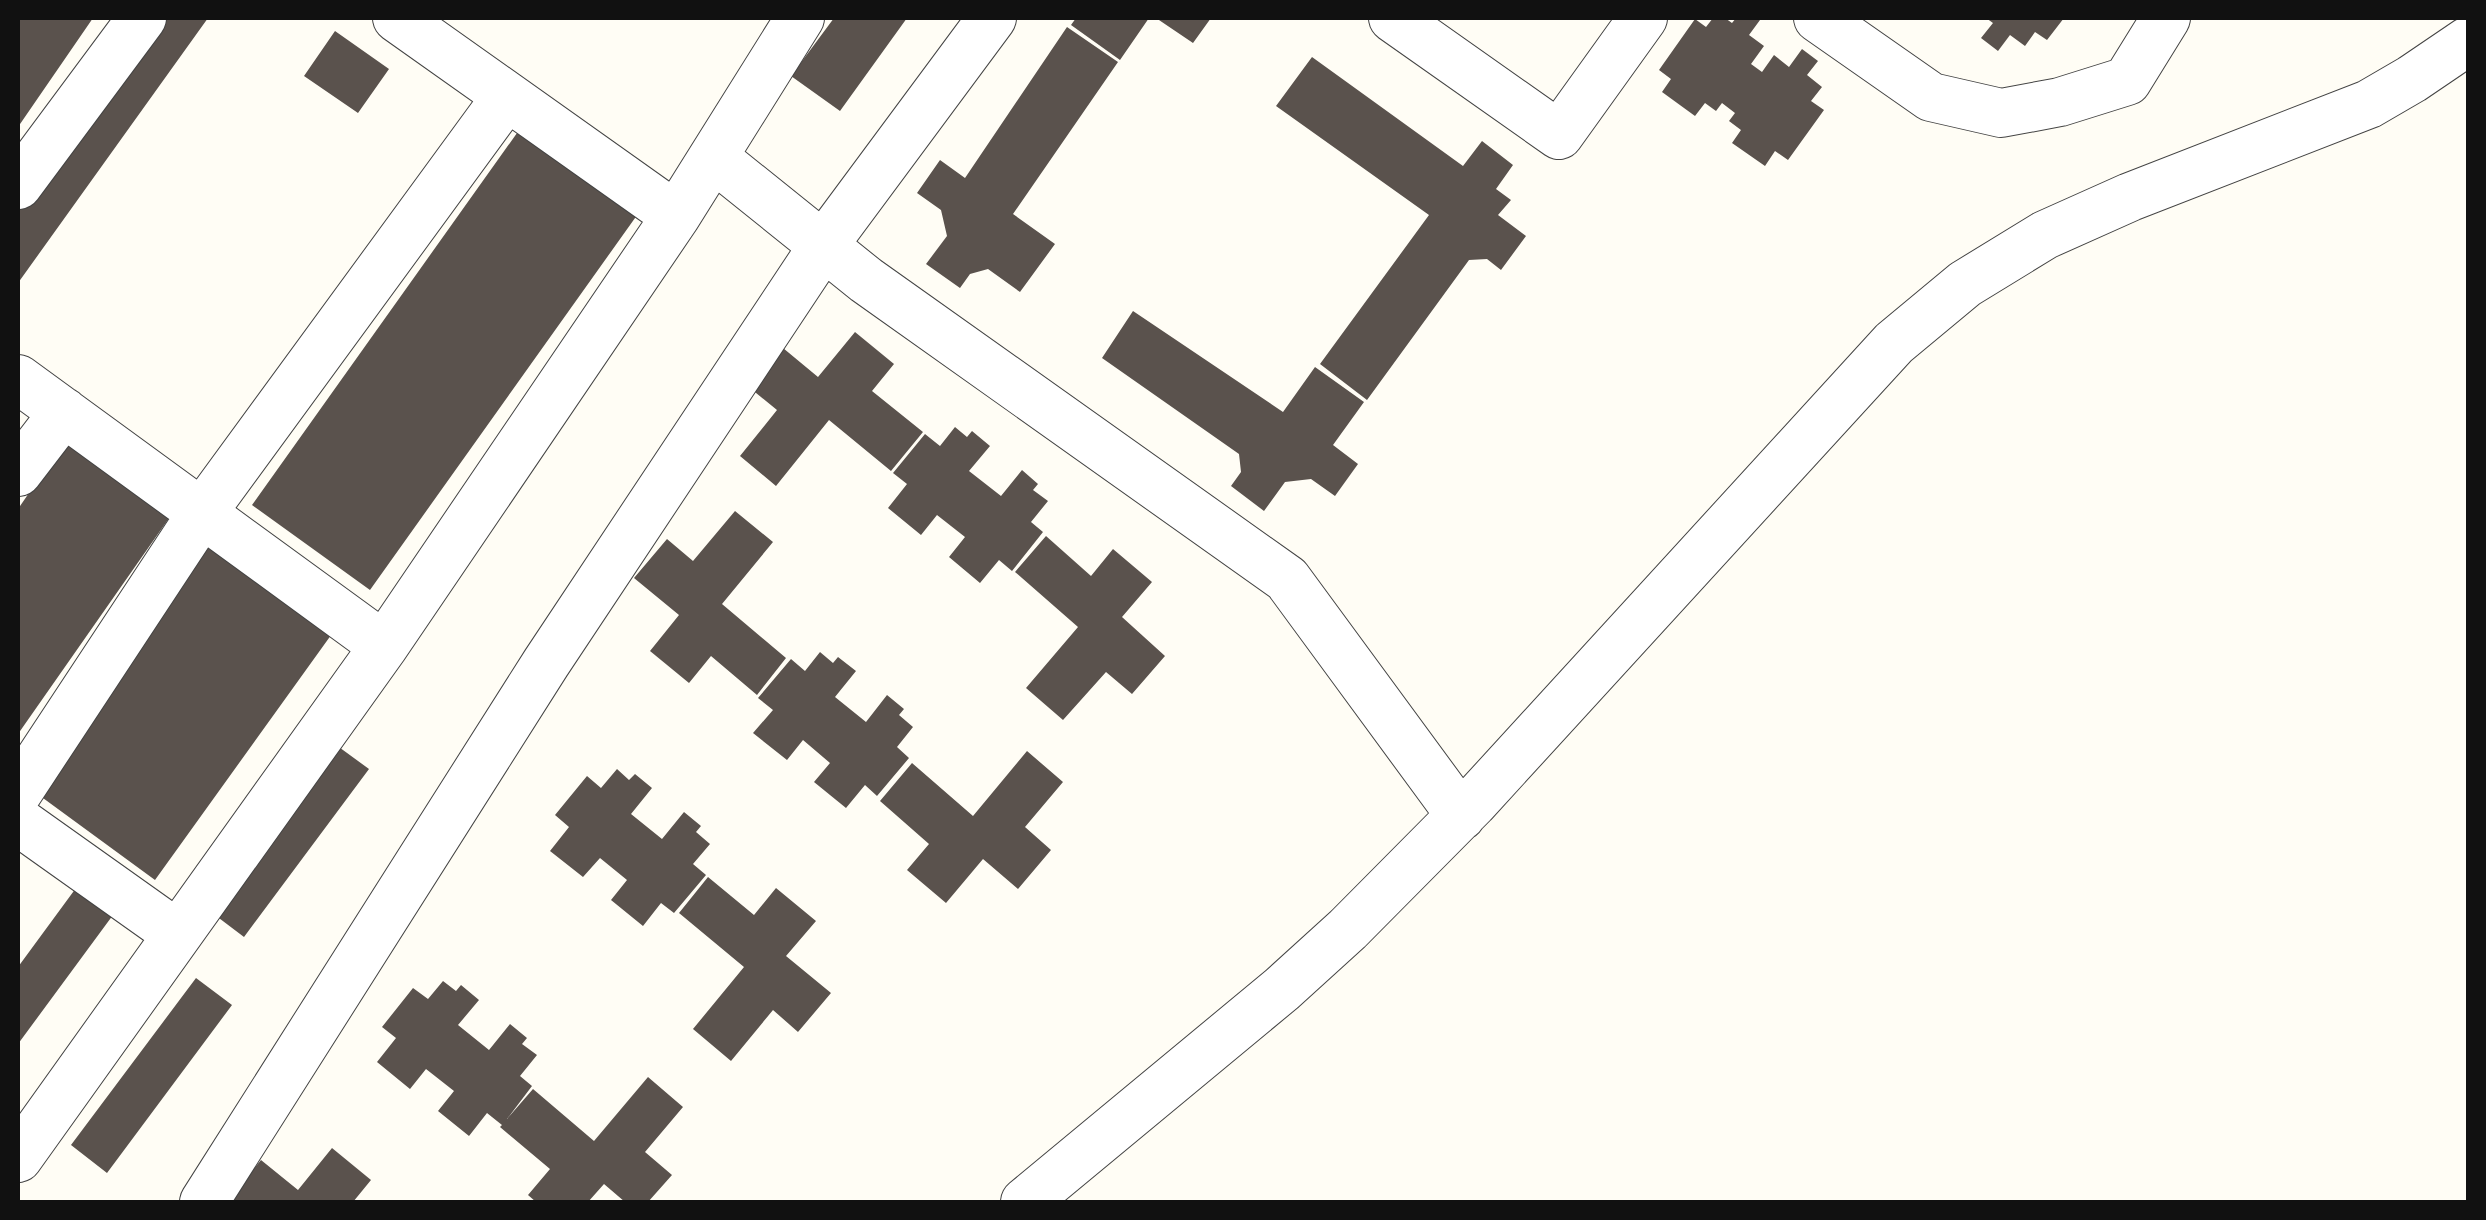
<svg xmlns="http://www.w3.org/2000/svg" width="2486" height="1220" viewBox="0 0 2486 1220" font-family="Spectral,serif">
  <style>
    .building { fill: #5a524d }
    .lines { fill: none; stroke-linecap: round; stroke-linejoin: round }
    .minor-casing { stroke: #444; stroke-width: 50 }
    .minor { stroke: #fff; stroke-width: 48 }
  </style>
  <rect width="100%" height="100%" fill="#fffdf5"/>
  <path class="building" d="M18 18H93L18 127Z
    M150 18H208L18 283V202Z
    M834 18H907L840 111 791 76Z
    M1076 18H1149L1120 60 1071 25Z
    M1156 18H1211L1193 43Z
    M1713 18H1725L1732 23 1736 18H1757L1760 20 1749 35 1764 46 1751 64 1762 72 1774 55 1789 67 1802 49 1818 61 1807 75 1822 87 1811 101 1824 110 1788 160 1775 151 1765 166 1732 143 1741 130 1729 121 1735 113 1722 103 1716 111 1705 103 1695 116 1662 92 1671 79 1659 70 1695 19 1706 27Z
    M1986 18H2064L2047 40 2035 32 2025 46 2010 35 1998 51 1981 38 1993 23Z
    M1067 27 1118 62 1013 214 1055 244 1020 292 988 269 970 274 960 288 926 264 947 236 941 210 917 193 940 160 965 178Z
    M335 31 389 69 358 113 304 76Z
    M1312 57 1463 166 1482 141 1513 165 1496 189 1511 200 1498 215 1526 236 1501 270 1487 259 1469 260 1367 400 1320 364 1429 215 1276 106Z
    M522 126 640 211 370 590 252 505Z
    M1133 311 1283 412 1315 367 1364 402 1333 445 1358 464 1335 496 1311 479 1285 482 1264 511 1231 486 1241 472 1239 454 1102 358Z
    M855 332 894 364 872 391 923 432 891 471 829 420 776 486 740 456 777 410 750 388 783 348 818 377Z
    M955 427 967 437 972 431 990 446 969 471 1001 496 1022 470 1038 484 1033 490 1048 501 1031 522 1043 532 1012 571 999 560 980 583 949 557 965 537 937 515 921 535 888 508 907 484 893 473 925 434 940 446Z
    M68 436 174 511 18 734V509Z
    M735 511 773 542 722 604 786 658 757 695 711 656 689 683 650 651 679 615 634 578 667 539 693 561Z
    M1046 536 1091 576 1113 549 1152 582 1122 617 1165 656 1132 694 1106 672 1063 720 1026 688 1078 627 1015 572Z
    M211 541 334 631 155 880 32 790Z
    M820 652 833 663 838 657 856 671 835 697 866 722 887 695 904 709 899 715 913 727 897 747 909 758 877 796 865 785 846 808 814 782 830 763 803 740 787 760 753 733 773 710 758 698 791 659 805 671Z
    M332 742 369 769 244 937 207 909Z
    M1027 751 1063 782 1025 827 1051 850 1018 889 983 859 946 903 907 870 929 844 880 801 912 763 973 816Z
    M617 769 629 780 635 774 652 788 631 814 662 839 684 812 701 826 696 832 710 844 693 864 706 875 674 913 661 903 643 926 611 900 627 880 600 858 583 877 550 851 569 827 555 815 587 776 601 788Z
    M708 877 754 915 776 888 816 921 786 956 831 993 798 1032 773 1010 731 1061 693 1029 744 967 679 913Z
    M76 888 113 915 18 1044V967Z
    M196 978 232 1005 107 1173 71 1145Z
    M443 981 456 991 461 985 479 1000 458 1025 489 1050 510 1024 527 1038 522 1044 537 1055 520 1076 532 1086 507 1119 533 1089 594 1141 648 1077 683 1107 645 1152 672 1175 648 1202H625L604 1184 588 1202H536L528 1195 550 1169 500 1127 502 1125 487 1113 469 1136 438 1111 454 1091 426 1069 410 1089 377 1062 396 1038 382 1027 413 988 428 999Z
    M332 1148 371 1180 353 1202H226L261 1160 298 1190Z"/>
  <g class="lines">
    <g class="minor-casing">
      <path id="minor" d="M397 18 676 216
        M1393 18 1559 135 1643 18
        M1818 18 1931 97 2001 113 2060 102 2127 81 2166 18
        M713 157 866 280 1287 579 1461 816
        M18 185 142 18
        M18 379 384 646
        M18 472 64 412
        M18 792 202 513 507 96
        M18 821 177 934
        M18 1158 384 646 676 216 800 18
        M204 1202 546 663 823 246 992 18
        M1025 1202 1282 989 1348 929 1473 803 1894 343 1965 284 2045 235 2130 197 2369 104 2412 79 2468 41"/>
    </g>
    <use href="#minor" class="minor"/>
  </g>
  <rect width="2486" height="1220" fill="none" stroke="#111111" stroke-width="40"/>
</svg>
